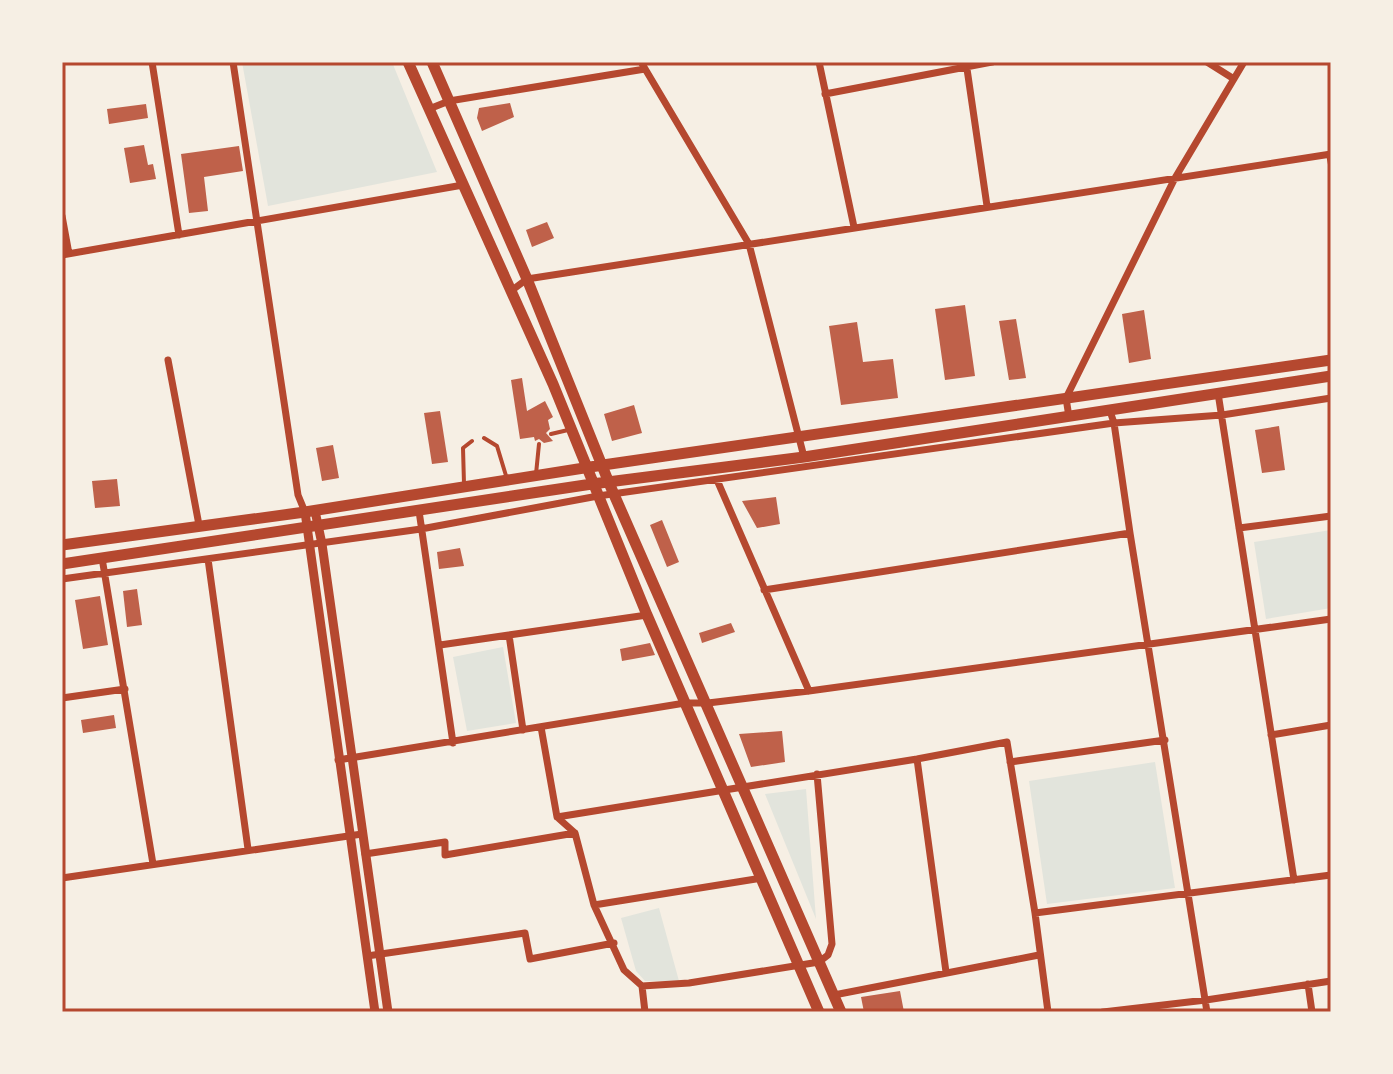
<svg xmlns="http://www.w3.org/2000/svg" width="1393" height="1074" viewBox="0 0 1393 1074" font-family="Merriweather,serif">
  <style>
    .green { fill: #e2e4dc }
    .building { fill: #bf614a }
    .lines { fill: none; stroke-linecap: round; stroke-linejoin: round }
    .service { stroke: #b5482f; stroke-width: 4 }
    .minor { stroke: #b5482f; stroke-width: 7 }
    .tertiary { stroke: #b5482f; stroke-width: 9 }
    .primary { stroke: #b5482f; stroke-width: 11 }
    .neatline { fill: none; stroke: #b5482f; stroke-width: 3 }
  </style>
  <rect width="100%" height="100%" fill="#f6efe4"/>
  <path class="green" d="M242 62H392L437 172 268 206Z
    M1331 530V608L1266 619 1254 542Z
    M503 647 516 723 467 731 453 657Z
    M1155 762 1175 888 1047 904 1029 781Z
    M806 789 816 919 765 794Z
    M659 908 679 981H645L636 971 621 918Z"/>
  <path class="building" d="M510 103 514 117 482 131 477 118 479 108Z
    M146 104 148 118 109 124 107 109Z
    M144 145 148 165 153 164 156 179 130 183 124 148Z
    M239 146 243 171 204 177 208 211 189 213 181 154Z
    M547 222 554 238 532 247 526 230Z
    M965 305 975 376 945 380 935 309Z
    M1144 310 1151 359 1129 363 1122 314Z
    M1016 319 1026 378 1009 380 999 321Z
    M857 322 863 362 893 359 898 398 841 405 829 326Z
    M522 378 527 411 545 401 553 417 548 420 550 429 546 433 553 441 544 443 539 439 535 441 534 437 520 439 511 380Z
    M634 405 642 433 612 441 604 414Z
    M440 411 448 462 432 464 424 413Z
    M1279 426 1285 470 1262 473 1255 430Z
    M333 445 339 478 322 481 316 448Z
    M117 479 120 506 95 508 92 481Z
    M776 497 780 524 757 528 742 501Z
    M662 520 679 562 667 567 650 525Z
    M460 548 464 566 439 569 437 552Z
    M137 589 142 625 127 627 123 591Z
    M100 596 108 645 83 649 75 600Z
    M731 623 735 632 702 643 699 633Z
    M650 643 655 655 622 661 620 649Z
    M114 715 116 728 83 733 81 720Z
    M782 731 785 762 751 767 739 734Z
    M900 991 904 1012H864L861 997Z"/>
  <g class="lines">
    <path class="service" d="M1328 154 1331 170
      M551 434 568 430
      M484 438 497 446 507 479
      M536 474 539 444
      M464 484 463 448 472 441"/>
    <path class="minor" d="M152 62 179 235
      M233 62 298 495 305 512
      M641 62 749 244 804 457
      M819 62 854 227
      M966 62 987 206
      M1207 62 1234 79
      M825 94 992 62
      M429 109 449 101 645 69
      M62 216 69 254
      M62 255 463 185
      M511 291 527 279 1331 154
      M168 360 199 525
      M1218 393 1294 880
      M1110 411 1114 423 1130 533 1207 1012
      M1069 417 1066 398 1175 178 1244 62
      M717 480 809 691
      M419 511 453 743
      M1239 528 1331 516
      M102 558 153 864
      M208 559 248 849
      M62 579 421 529 598 496 1114 423 1222 415 1331 398
      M764 590 1130 533
      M509 635 523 730
      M440 645 647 615
      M62 698 125 689
      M541 727 557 817 575 833 594 905 624 970 642 986 645 1012
      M1271 735 1331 725
      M917 759 946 972
      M338 760 685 703H708L809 691 1331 619
      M1010 762 1165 740
      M557 817 917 759 1007 742 1035 913 1048 1012
      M365 854 445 842V855L575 833
      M62 878 362 834
      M594 905 762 878
      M1035 913 1331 875
      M367 956 525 933 530 959 614 943
      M1308 984 1312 1012
      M642 986 689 983 819 962 828 955 832 944 817 774
      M834 995 1039 955
      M1103 1012 1206 1000 1331 981"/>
    <path class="tertiary" d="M315 511 322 544 388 1012
      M305 512 375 1012"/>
    <path class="primary" d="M408 62 553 384 647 615 819 1012
      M432 62 527 279 609 483 841 1012
      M62 545 305 512 603 465 1331 360
      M62 564 592 484 804 457 1331 376"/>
  </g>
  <rect width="1393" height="1074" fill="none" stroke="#f6efe4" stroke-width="128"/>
  <rect x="64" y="64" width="1265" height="946" class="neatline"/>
</svg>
